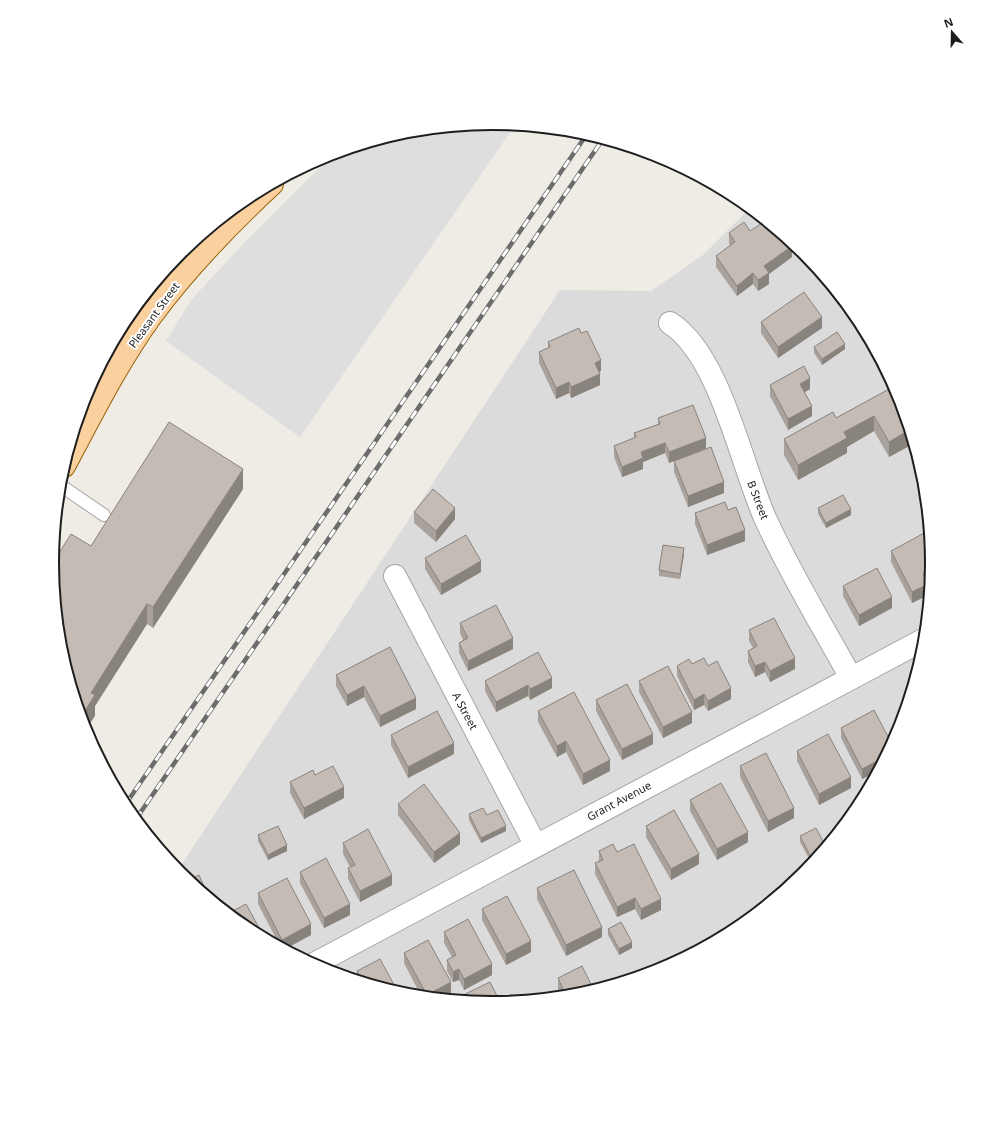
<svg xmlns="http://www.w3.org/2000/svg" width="984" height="1126" viewBox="0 0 984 1126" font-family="'Noto Sans',sans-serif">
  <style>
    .residential { fill: #dcdbdb }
    .parking { fill: #dedede }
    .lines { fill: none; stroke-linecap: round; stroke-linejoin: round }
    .lane-casing { stroke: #a5a5a5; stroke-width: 14 }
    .street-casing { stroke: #a5a5a5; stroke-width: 24 }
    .primary-casing { stroke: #966103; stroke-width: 24 }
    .lane { stroke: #fff; stroke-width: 12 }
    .street { stroke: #fff; stroke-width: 22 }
    .primary { stroke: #fad09f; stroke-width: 22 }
    .rail-casing { stroke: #6c6c6c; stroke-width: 4.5 }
    .rail { stroke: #fff; stroke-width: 3; stroke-dasharray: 9; stroke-linecap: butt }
    .wall { fill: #a9a19b }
    .shaded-wall { fill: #89837e }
    .building { fill: #c4bbb4; stroke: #89837e }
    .labels { text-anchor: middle; stroke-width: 4; stroke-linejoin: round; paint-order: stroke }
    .street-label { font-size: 11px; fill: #1e1e1e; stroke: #fff }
    .rim { fill: none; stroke: #1e1e1e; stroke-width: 2 }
  </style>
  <rect width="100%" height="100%" fill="#efebe5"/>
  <path class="residential" d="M750 208 803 252 858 319 899 395 924 477 932 563 923 649 898 732 858 808 803 874 736 929 660 970 578 995 492 1003 406 994 323 969 247 929 178 870 560 290 651 291 703 255Z"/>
  <path class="parking" d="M492 123 511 131 300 437 166 341 192 299 247 240 311 176 339 152 406 131Z"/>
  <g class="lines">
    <g class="lane-casing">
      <path id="lane" d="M60 485 104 515"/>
    </g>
    <g class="street-casing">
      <path id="street" d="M670 323C720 355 741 464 765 518 790 573 822 625 851 678
        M395 576 536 846
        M314 964 925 639"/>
    </g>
    <g class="primary-casing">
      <path id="primary" d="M64 466C91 416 117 363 151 316 187 267 228 225 272 184"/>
    </g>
    <use href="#lane" class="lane"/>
    <use href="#street" class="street"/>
    <use href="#primary" class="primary"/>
    <g class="rail-casing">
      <path id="rail" d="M125 805 587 134
        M136 819 603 139"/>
    </g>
    <use href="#rail" class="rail"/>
  </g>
  <path class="wall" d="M750 231 792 257 769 274V284L758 291 753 284 737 296 716 267V256L730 245 729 244V233Z
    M761 322 822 328 778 358 761 333Z
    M548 342 601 371 599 372 600 385 571 398 569 393 556 399 539 363V352L548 348Z
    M814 347 845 349 822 365 814 353Z
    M770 385 810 389 805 392 812 416 788 430 770 396Z
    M891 388 913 444 889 457 874 431 847 447V453L798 480 784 455V439L836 418Z
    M658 418 706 448 724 493 688 507 674 472V461L669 463 665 453 643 462V469L622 477 614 457V446L634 438V433L658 424Z
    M243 489 153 628 147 624 95 706V716L91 546Z
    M818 508 851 515 826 528 818 514Z
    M728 510 745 541 707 555 695 524V513Z
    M414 512 455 519 436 542 414 523Z
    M891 551 932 563 930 581 927 582 928 595 912 603 891 562Z
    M684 554 680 579 659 576V570Z
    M425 558 481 572 441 595 425 569Z
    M843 586 892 608 859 626 843 596Z
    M460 623 513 649 468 671 459 653V643L463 640 460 633Z
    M749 630 795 669 770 682 765 672 755 677 748 662V651L753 648 749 641Z
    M390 647 416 709 380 727 364 697 347 706 336 686V675Z
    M692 664 708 666 731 699 708 711 704 705 694 710 677 676V666Z
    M485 681 552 688 530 700 528 696 496 712 485 691Z
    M639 681 692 723 663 738 639 692Z
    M596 700 653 744 622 760 596 711Z
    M538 711 610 771 583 785 566 752 557 757 538 722Z
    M841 728 892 744 877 772 862 779 841 738Z
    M391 735 454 754 408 778 391 745Z
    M797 751 851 788 819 805 797 761Z
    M740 766 794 818 768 832 740 777Z
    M315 775 344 798 304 819 290 793V782Z
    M690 800 748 842 717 860 690 811Z
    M398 804 460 844 434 863 398 815Z
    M469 814 487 815 506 831 481 843 469 820Z
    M646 826 699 864 671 880 646 837Z
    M258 835 287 851 268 860 258 841Z
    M800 836 826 847 812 864 800 842Z
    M343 843 392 885 360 902 348 879V868L350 867 343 854Z
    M599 851 617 852 661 910 641 920 635 909 617 917 595 874V863L599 861Z
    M300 872 350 915 324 928 300 883Z
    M537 888 602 937 566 956 537 899Z
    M258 893 311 935 285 949 280 946 258 904Z
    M482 909 531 952 506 965 482 920Z
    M608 929 632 948 619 955 608 935Z
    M444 932 492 975 464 990 459 980 453 982 447 971V960L452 957 444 943Z
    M404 953 451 993 441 998 421 996 404 963Z
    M357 971 398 992 357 980Z
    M558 978 578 995 561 996 558 989Z"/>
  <path class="shaded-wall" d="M792 246V257L769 274V284L758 291V280L764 266Z
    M753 273V284L737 296V286Z
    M822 317V328L778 358V347Z
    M845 344V349L822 365V359Z
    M601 360V371L595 374V363Z
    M600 374V385L571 398V387Z
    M810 378V389L800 395V384Z
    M569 382V393L556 399V388Z
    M812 406V416L788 430V419Z
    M874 416V431L847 447V453L798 480V465L844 432Z
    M909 430 913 444 889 457V442Z
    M706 438V448L669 463V452Z
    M665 443V453L643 462V469L622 477V467L641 452Z
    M243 469V489L153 628V607Z
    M724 482V493L688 507V496Z
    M455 508V519L436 542V531Z
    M851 509V515L826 528V523Z
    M745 530V541L707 555V545Z
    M684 548V554L680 579V574Z
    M481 561V572L441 595V584Z
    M931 569 930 581 923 585V574Z
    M928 584V595L912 603V592Z
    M892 597V608L859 626V615Z
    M147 604V624L95 706V716L85 731 81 717 91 693Z
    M513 638V649L468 671V661Z
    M795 658V669L770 682V671Z
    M765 662V672L755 677V666Z
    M552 678V688L530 700V689Z
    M528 685V696L496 712V702Z
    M364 686V697L347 706V695Z
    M731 688V699L708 711V701Z
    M704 694V705L694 710V700Z
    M416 698V709L380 727V716Z
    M692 712V723L663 738V727Z
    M653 734V744L622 760V749Z
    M566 741V752L557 757V746Z
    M454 743V754L408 778V767Z
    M610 760V771L583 785V774Z
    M879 760V768L877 772 862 779V769Z
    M851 777V788L819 805V794Z
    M344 787V798L304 819V808Z
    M794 808V818L768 832V821Z
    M506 826V831L481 843V838Z
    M748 832V842L717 860V849Z
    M460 833V844L434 863V852Z
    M287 845V851L268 860V855Z
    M699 854V864L671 880V869Z
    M392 875V885L360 902V891Z
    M635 898V909L617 917V907Z
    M661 899V910L641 920V909Z
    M350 904V915L324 928V918Z
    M311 924V935L285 949 282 948V940Z
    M602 927V937L566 956V945Z
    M531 941V952L506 965V954Z
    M632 942V948L619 955V949Z
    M492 964V975L464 990V979Z
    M459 969V980L453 982V972Z
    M451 982V993L441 998 427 997V995Z"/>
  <path class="building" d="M765 221 786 238 792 246 764 266 769 273 758 280 753 273 737 286 716 256 735 242 729 233 744 222 750 231Z
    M804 292 822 317 778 347 761 322Z
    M579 328 581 333 587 331 601 360 595 363 600 374 571 387 569 382 556 388 539 352 550 347 548 342Z
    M837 332 845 344 822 359 814 347Z
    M804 366 810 378 800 384 812 406 788 419 770 385Z
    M891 388 903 410 909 430 889 442 874 416 844 432 847 438 798 465 784 439 833 412 836 418Z
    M693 405 706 438 669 452 665 443 641 452 643 458 622 467 614 446 636 437 634 433 660 424 658 418Z
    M169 422 243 469 153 607 147 604 91 693 95 695 81 717 60 649 52 564 71 534 91 546Z
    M711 447 724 482 688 496 674 461Z
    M433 489 455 508 436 531 414 512Z
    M843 495 851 509 826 523 818 508Z
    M725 502 728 510 736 507 745 530 707 545 695 513Z
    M926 532 930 539 932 563 931 569 923 574 928 584 912 592 891 551Z
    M466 535 481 561 441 584 425 558Z
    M663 545 684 548 680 574 659 570Z
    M877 568 892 597 859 615 843 586Z
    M496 605 513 638 468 661 459 643 468 638 460 623Z
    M774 618 795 658 770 671 765 662 755 666 748 651 757 646 749 630Z
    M390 647 416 698 380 716 364 686 347 695 336 675Z
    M538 652 552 678 530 689 528 685 496 702 485 681Z
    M704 658 708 666 717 661 731 688 708 701 704 694 694 700 677 666 689 659 692 664Z
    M668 666 692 712 663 727 639 681Z
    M627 684 653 734 622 749 596 700Z
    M574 692 610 760 583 774 566 741 557 746 538 711Z
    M874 710 892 744 881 764 879 760 862 769 841 728Z
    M437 711 454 743 408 767 391 735Z
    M828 734 851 777 819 794 797 751Z
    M766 753 794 808 768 821 740 766Z
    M333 766 344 787 304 808 290 782 313 770 315 775Z
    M721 783 748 832 717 849 690 800Z
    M424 784 460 833 434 852 398 804Z
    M483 808 487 815 498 810 506 826 481 838 469 814Z
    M674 810 699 854 671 869 646 826Z
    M851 816 846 822 845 819Z
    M278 826 287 845 268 855 258 835Z
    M816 828 826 847 813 861 800 836Z
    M368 829 392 875 360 891 348 868 355 865 343 843Z
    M613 844 617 852 634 844 661 899 641 909 635 898 617 907 595 863 603 860 599 851Z
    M326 858 350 904 324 918 300 872Z
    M574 870 602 927 566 945 537 888Z
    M199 875 208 895 207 896 188 880Z
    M287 878 311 924 282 940 258 893Z
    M507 896 531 941 506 954 482 909Z
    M246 904 264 937 247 929 229 913Z
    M468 919 492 964 464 979 459 969 453 972 447 960 456 955 444 932Z
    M621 922 632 942 619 949 608 929Z
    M428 940 451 982 427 995 404 953Z
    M380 959 398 992 362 981 357 971Z
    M582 966 594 990 578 995 566 996 558 978Z
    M490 982 500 1002 492 1003 460 1000 459 997Z"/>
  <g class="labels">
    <g class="street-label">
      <text transform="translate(154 315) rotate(-54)" y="4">Pleasant Street</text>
      <text transform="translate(758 500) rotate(69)" y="4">B Street</text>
      <text transform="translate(465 711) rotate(62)" y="4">A Street</text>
      <text transform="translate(619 801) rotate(-28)" y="4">Grant Avenue</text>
    </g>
  </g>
  <path d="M0 0H984V1126H0ZM59 563a433 433 0 1 1 866 0a433 433 0 1 1-866 0Z" fill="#fff" fill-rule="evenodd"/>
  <path class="rim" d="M59 563a433 433 0 1 1 866 0a433 433 0 1 1-866 0Z"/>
  <g transform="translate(952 32) rotate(340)" stroke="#ffffff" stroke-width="3" paint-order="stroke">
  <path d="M0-3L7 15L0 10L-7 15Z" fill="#1e1e1e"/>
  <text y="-6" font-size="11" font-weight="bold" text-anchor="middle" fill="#1e1e1e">N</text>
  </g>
</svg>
